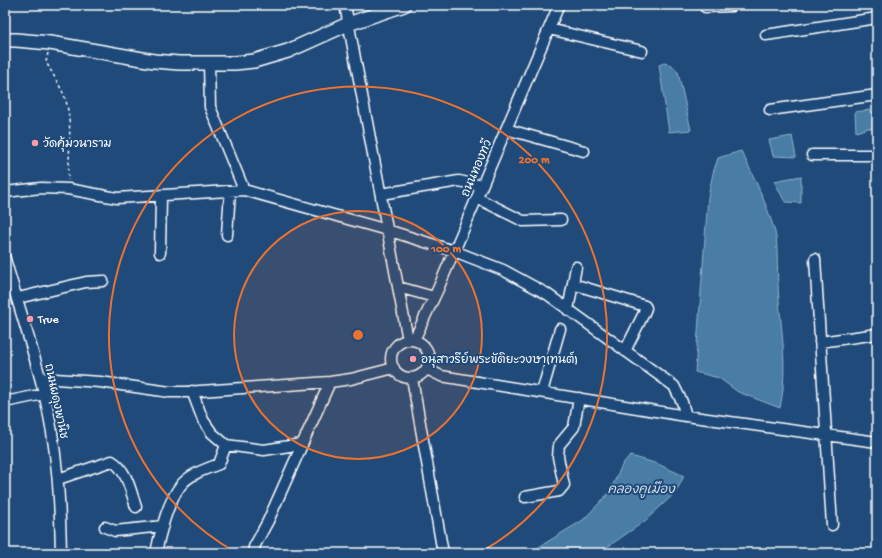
<svg xmlns="http://www.w3.org/2000/svg" width="882" height="558" viewBox="0 0 882 558" font-family="'Gochi Hand','Playpen Sans Thai',sans-serif">
  <style>
    .water { fill: #497da6; stroke: #92b1ca }
    .lines { fill: none; stroke-linecap: round; stroke-linejoin: round }
    .minor-casing { stroke: #fff; stroke-width: 13 }
    .major-casing { stroke: #fff; stroke-width: 16 }
    .path { stroke: #fff; stroke-width: 1.5; stroke-dasharray: 3 3; stroke-linecap: butt }
    .minor { stroke: #1f4a7a; stroke-width: 10 }
    .major { stroke: #1f4a7a; stroke-width: 13 }
    .ring { fill: none; stroke: #eb7230; stroke-width: 2 }
    .poi-dot { fill: #ff9aa2; stroke: #1f4a7a; stroke-width: 1.5 }
    .labels { text-anchor: middle; stroke-width: 4; stroke-linejoin: round; paint-order: stroke }
    .poi-label { font-size: 12px; fill: #fff; stroke: #1f4a7a; text-anchor: start }
    .street-label { font-size: 12px; fill: #fff; stroke: #1f4a7a }
    .water-label { font-size: 13px; font-style: italic; fill: #d2dee9; stroke: #1f4a7a }
    .centre { fill: #eb7230; stroke: #1f4a7a; stroke-width: 2 }
    .ring-label { font-size: 12px; text-anchor: middle; font-weight: bold; fill: #eb7230; stroke: #1f4a7a; stroke-width: 4; stroke-linejoin: round; paint-order: stroke }
  </style>
  <rect width="100%" height="100%" fill="#1f4a7a"/>
  <filter id="ink" filterUnits="userSpaceOnUse"><feTurbulence type="fractalNoise" baseFrequency=".025" numOctaves="2"/><feDisplacementMap in="SourceGraphic" scale="8" xChannelSelector="R" yChannelSelector="G"/><feConvolveMatrix kernelMatrix="1 2 1 2 8 2 1 2 1" color-interpolation-filters="sRGB"/></filter>
  <g filter="url(#ink)">
    <path class="water" d="M664 63 672 65 678 72 691 130 669 132 659 65Z
      M869 110 877 116V129L868 128 856 132 855 112Z
      M792 136 796 157 773 156 769 140Z
      M741 151C754 176 767 205 775 232 778 244 777 270 778 284 780 327 789 365 780 408L738 392 719 378 695 372 708 197 713 173 718 158Z
      M801 176V203L785 202 774 181Z
      M631 456 658 464 684 476 676 492 645 521 600 552 597 553H526L534 550 583 520 609 493 623 463Z"/>
    <g class="lines">
      <g class="minor-casing">
        <path id="minor" d="M345 5 408 340
          M705 5V7L732 6 731 5
          M549 29 642 51
          M766 35 877 18
          M209 63 210 107 244 190
          M770 110 877 95
          M506 129 584 151
          M812 155H877
          M5 192 41 188 68 189 117 198 244 190 387 230 454 251 503 270 547 294 674 386 682 402 686 416
          M381 194 459 181 482 186
          M477 198 523 221 561 220
          M227 235 230 192
          M160 253 161 196
          M5 259C18 304 33 348 44 393 57 445 60 499 61 553
          M815 259 832 525
          M573 284 645 306 646 308 644 313 625 351
          M398 287 434 297
          M18 298 86 282 103 281
          M568 310 576 267
          M414 340 438 289 559 5
          M391 359a19 19 0 1 1 38 0a19 19 0 1 1-38 0Z
          M820 342 877 334
          M427 369 441 376 686 416 877 442
          M40 378 100 382 170 392H186L330 382 351 379 394 368
          M412 378 443 553
          M192 391 203 420 212 433 226 445 264 450 302 444
          M542 392 560 329
          M5 402 44 394
          M58 479 112 461C127 470 131 492 136 507
          M525 497 559 491 564 485 558 457 559 445 574 427 579 398
          M105 527 115 531 163 526
          M156 553C160 533 168 501 181 485 190 474 206 469 219 464L226 445
          M253 553 254 547 268 521 330 382"/>
      </g>
      <g class="major-casing">
        <path id="major" d="M5 40H16L50 43 154 61 179 63H235L254 61 288 51 348 24 404 5"/>
      </g>
      <path class="path" d="M48 53 46 62C52 73 59 84 64 95 73 118 69 155 68 180"/>
      <use href="#minor" class="minor"/>
      <use href="#major" class="major"/>
    </g>
  </g>
  <circle cx="358" cy="335" r="124" fill="#eb7230" fill-opacity=".12"/>
  <g class="ring">
    <circle cx="358" cy="335" r="124"/>
    <path d="M237 553A249 249 0 1 1 479 553"/>
  </g>
  <g class="poi-dot">
    <circle cx="35" cy="143" r="4"/>
    <circle cx="30" cy="319" r="4"/>
    <circle cx="413" cy="359" r="4"/>
  </g>
  <g class="labels">
    <g class="poi-label">
      <text x="43" y="147">วัดคุ้มวนาราม</text>
      <text x="38" y="323">True</text>
      <text x="421" y="363">อนุสาวรีย์พระขัติยะวงษา(ทนต์)</text>
    </g>
    <g class="street-label">
      <text transform="translate(476 168) rotate(-67)" y="4">ถนนทองทวี</text>
      <text transform="translate(57 401) rotate(78)" y="4">ถนนผดุงพานิช</text>
    </g>
    <g class="water-label">
      <text x="641" y="493">คลองคูเมือง</text>
    </g>
  </g>
  <circle cx="358" cy="335" r="6" class="centre"/>
  <g class="ring-label">
    <text x="534" y="163">200 m</text>
    <text x="446" y="252">100 m</text>
  </g>
  <rect width="882" height="558" fill="none" stroke="#1f4a7a" stroke-width="20"/>
  <rect x="10" y="10" width="862" height="538" fill="none" stroke="#fff" stroke-width="1.5" filter="url(#ink)"/>
</svg>
